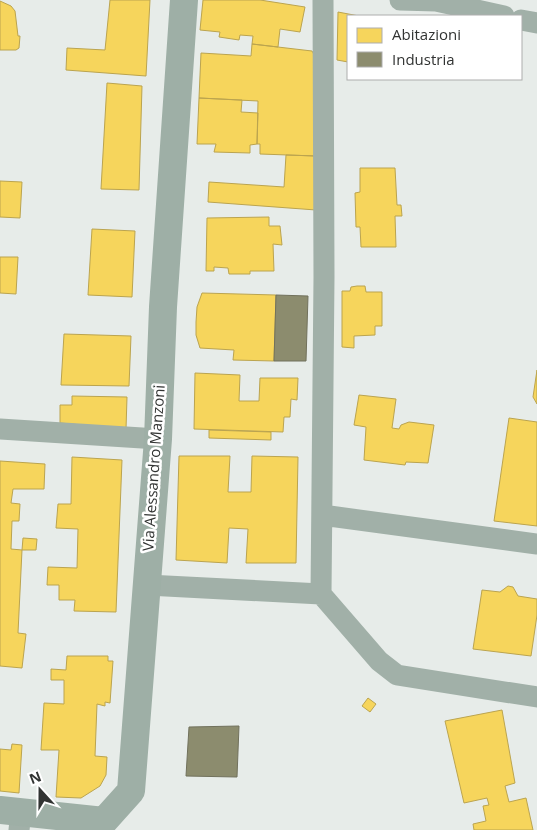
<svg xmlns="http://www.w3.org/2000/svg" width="537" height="830" viewBox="0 0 537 830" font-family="'Open Sans',sans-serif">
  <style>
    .homes { fill: #f6d55c; stroke: #bba44f }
    .industry { fill: #8c8c6e; stroke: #71715c }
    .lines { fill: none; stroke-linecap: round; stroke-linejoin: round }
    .minor { stroke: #a1b0a8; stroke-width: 21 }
    .secondary { stroke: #9eafa6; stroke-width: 28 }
    .labels { text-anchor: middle; stroke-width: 5; stroke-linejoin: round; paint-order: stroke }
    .street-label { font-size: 15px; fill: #313332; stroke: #fff }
  </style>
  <rect width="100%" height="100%" fill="#e7ece9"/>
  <path class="homes" d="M110 0H150L146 76 66 70 67 48 105 50Z
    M203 0H260L305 7 300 32 280 29 278 47 252 44 253 36 240 35 239 40 219 37 220 32 200 30Z
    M0 1 11 6 15 11 18 36H20L19 48 16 50H0Z
    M338 12 359 16H348V62L337 60Z
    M252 44 312 51 317 60 316 156 260 154V144H257L258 101 199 98 201 53 251 56Z
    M107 83 142 86 139 190 101 189Z
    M199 98 242 100 241 112 258 113 257 144 250 145V153L214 152 216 144H197Z
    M286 155 316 156V210L208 202 209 182 284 187Z
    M360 168H395L397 205H401L402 216H395L396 247H361L360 227H356L355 193 360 192Z
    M0 181 22 182 20 218 0 217Z
    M269 217V226H280L282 245 273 244 274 271H250V274H229L228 268 214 267V271H206L207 218Z
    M92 229 135 231 132 297 88 295Z
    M0 257H18L16 294 0 293Z
    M357 286H365L366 292H382V326H375V335L354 336V348L342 347V291H350L351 287Z
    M202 293 276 295 274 361 233 360 234 350 200 348 196 335V322L197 307Z
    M64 334 131 336 129 386 61 385Z
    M537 370V404L533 397Z
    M195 373 240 375 239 401H259L260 378H298L297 400 291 399 290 417H284L283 432 194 429Z
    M359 395 396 399 392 428 399 429 401 425 409 422 434 425 428 463 406 462 405 465 364 460 366 427 354 425Z
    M72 396 127 397 126 429 60 423V405H72Z
    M509 418 537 422V526L494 521Z
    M209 430 271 432V440L209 438Z
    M179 456H230L228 492H251L252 456 298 457 296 563H246L248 529 229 528 227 563 176 560Z
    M72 457 122 460 116 612 74 611 75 600H59V585H47L48 567 77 568 78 529 56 528 58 504H71Z
    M0 461 45 464 44 489H13L11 503 20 504 19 521H12L11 549 22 550 18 633 26 634 22 668 0 666Z
    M23 538 37 539 36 550H22Z
    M508 586 513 587 518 596 537 599V615L531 656 473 649 482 590 500 592Z
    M67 656H108V661H113L110 703 105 702V706L97 704 95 756 107 757 106 775 100 786 81 798 56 797 59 750H41L44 703 64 704V680H51V669L66 670Z
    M368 698 376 704 370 712 362 706Z
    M502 710 515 783 505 786 509 802 526 798 533 830H474L473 824 486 821 483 806 489 805 487 798 464 803 445 721Z
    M12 744 22 745 19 793 0 791V749L11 750Z"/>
  <path class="industry" d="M276 295 308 296 306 361H274Z
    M239 726 237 777 186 776 189 727Z"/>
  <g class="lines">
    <path class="minor" d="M323 0 324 277 321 594 379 661 397 675 537 697
      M400 0 436 1 504 16
      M521 20 537 23
      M0 429 158 439
      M322 515 537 544
      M147 585 321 594
      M19 830 21 812"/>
    <path class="secondary" d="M0 810 104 821 131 791 158 439 163 307 184 0"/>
  </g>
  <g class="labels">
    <g class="street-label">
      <text transform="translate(154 468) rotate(-86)" y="5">Via Alessandro Manzoni</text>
    </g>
  </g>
  <rect x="347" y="15" width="175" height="65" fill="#ffffff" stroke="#adadad"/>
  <rect x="357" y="28" width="25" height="15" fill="#f6d55c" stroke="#adadad"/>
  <text x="392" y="40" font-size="15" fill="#313332">Abitazioni</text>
  <rect x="357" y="52" width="25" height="15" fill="#8c8c6e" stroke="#adadad"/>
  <text x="392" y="65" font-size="15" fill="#313332">Industria</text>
  <g transform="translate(40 790) rotate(339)" stroke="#ffffff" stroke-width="4" paint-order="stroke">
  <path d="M0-4L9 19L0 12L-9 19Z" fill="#313332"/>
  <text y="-8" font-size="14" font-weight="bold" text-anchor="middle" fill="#313332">N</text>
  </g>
</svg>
